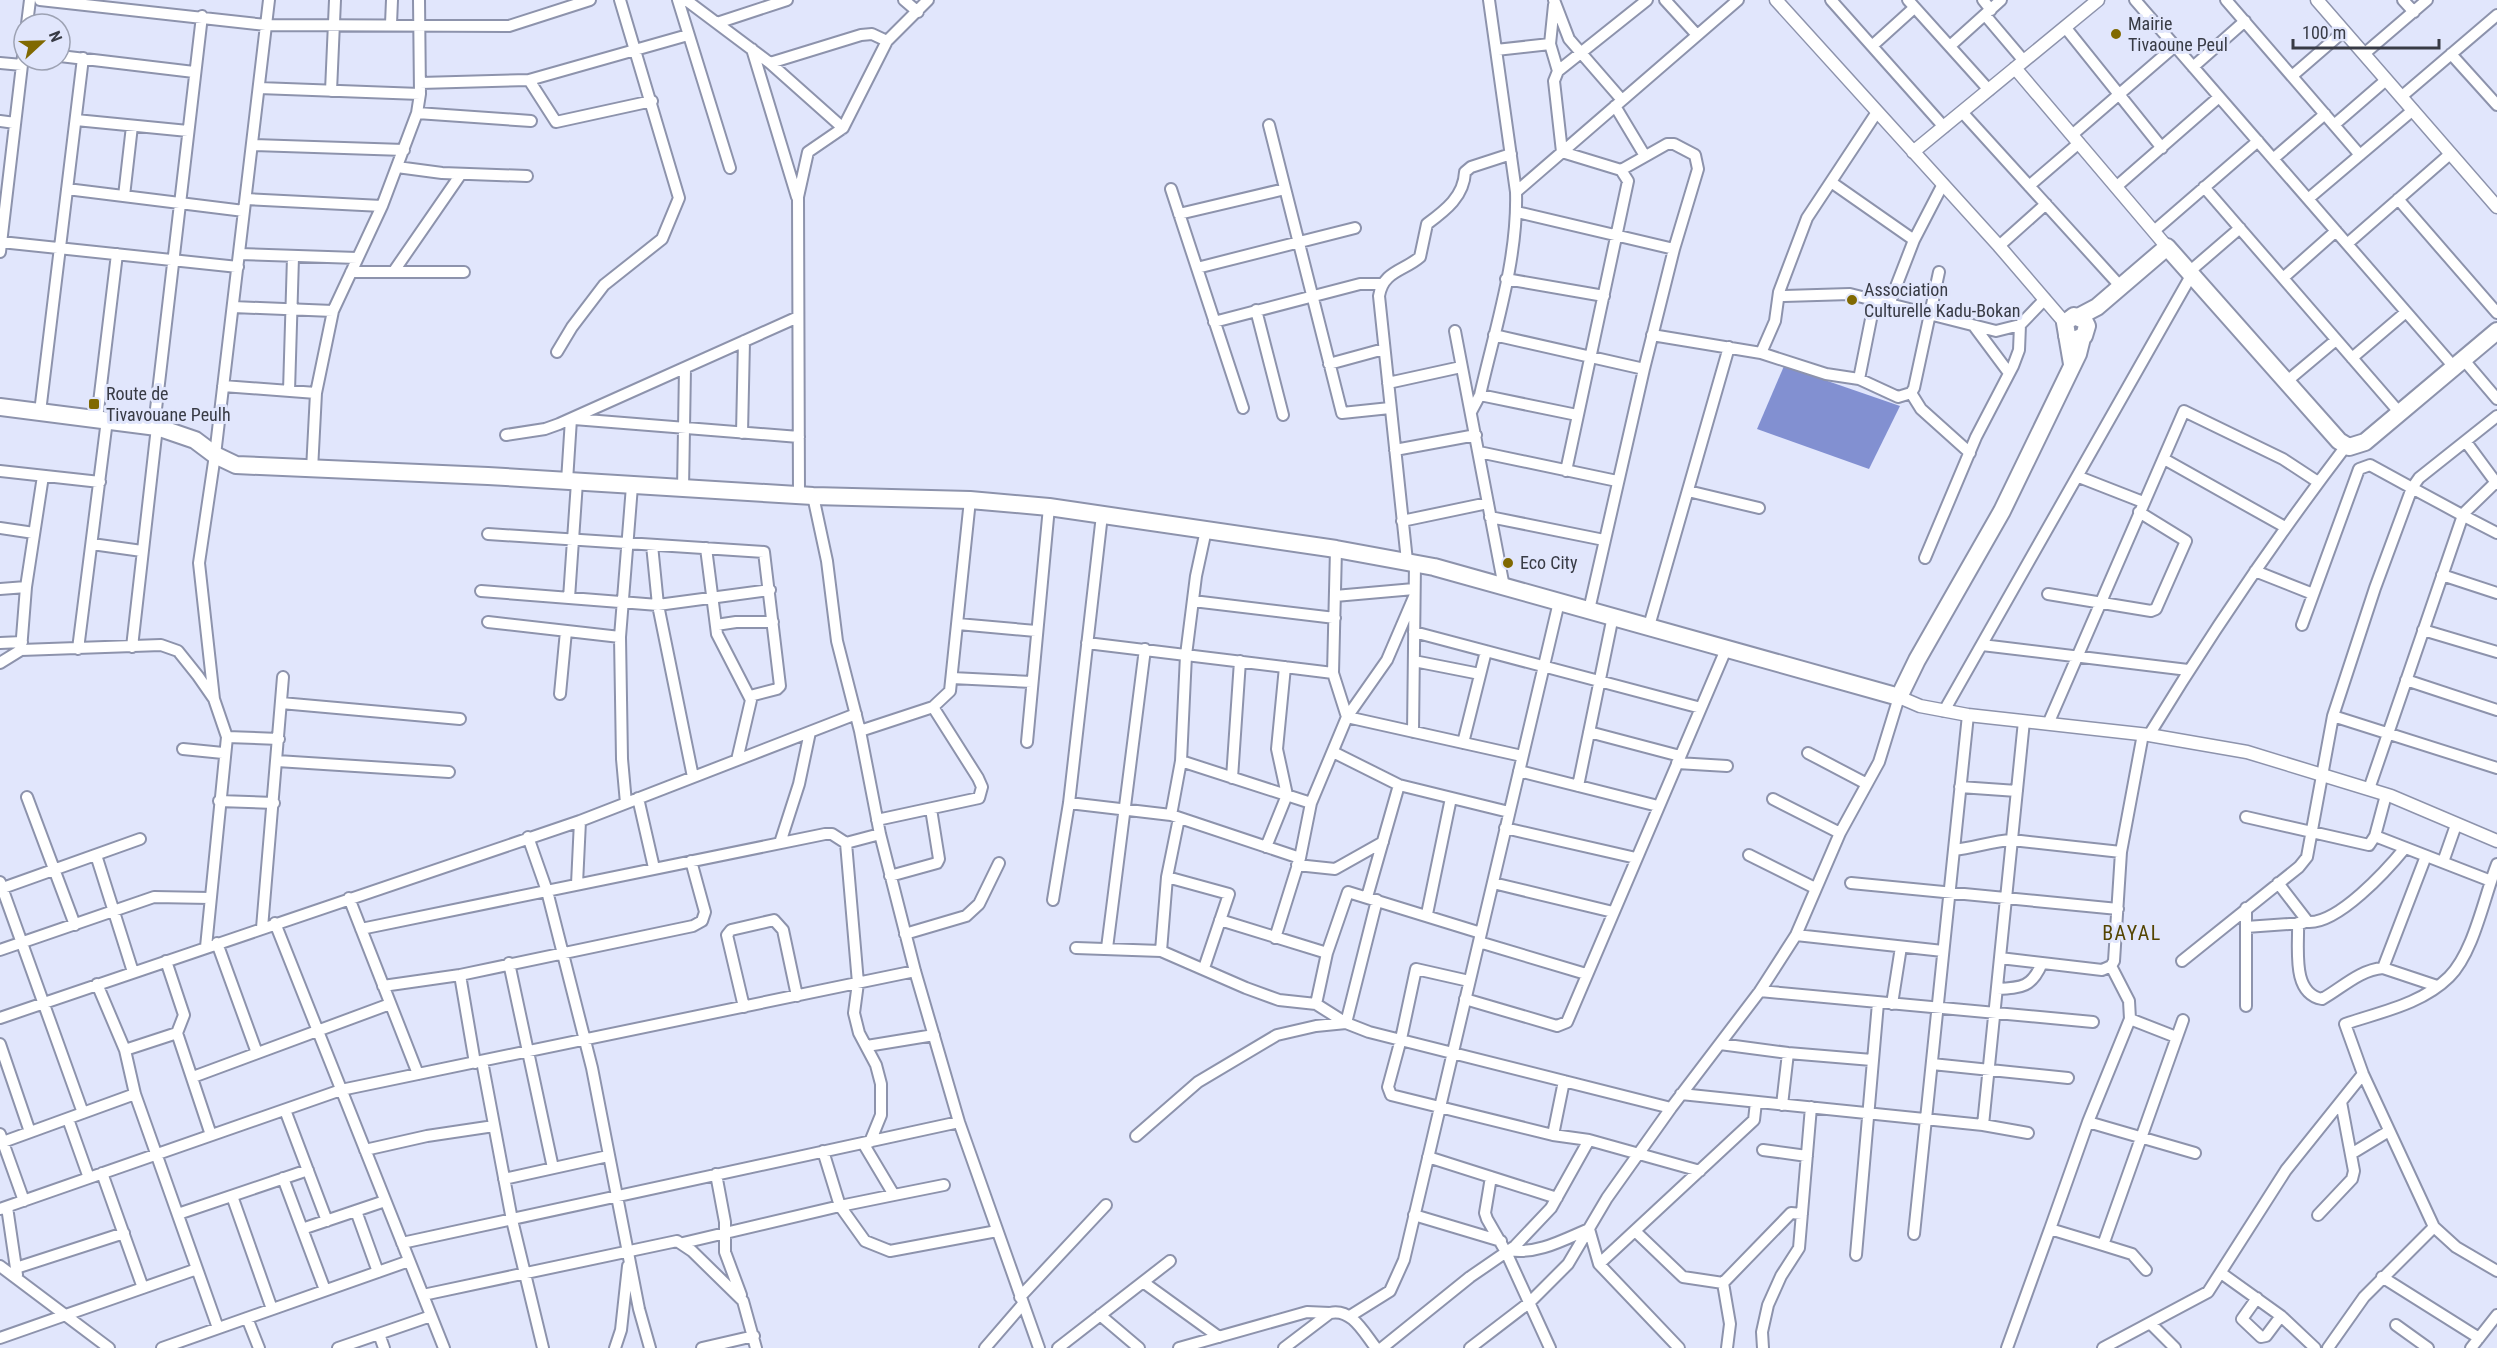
<svg xmlns="http://www.w3.org/2000/svg" width="2497" height="1348" viewBox="0 0 2497 1348" font-family="'Roboto Condensed',sans-serif">
  <style>
    .water { fill: #8290d1 }
    .lines { fill: none; stroke-linecap: round; stroke-linejoin: round }
    .minor-casing { stroke: #8d93ac; stroke-width: 14 }
    .tertiary-casing { stroke: #8d93ac; stroke-width: 15 }
    .primary-casing { stroke: #8d93ac; stroke-width: 20 }
    .minor { stroke: #fff; stroke-width: 10 }
    .tertiary { stroke: #fff; stroke-width: 12 }
    .primary { stroke: #fff; stroke-width: 16 }
    .poi-dot { fill: #806901; stroke: #e1e6fc; stroke-width: 2 }
    .labels { text-anchor: middle; stroke-width: 6; stroke-linejoin: round; paint-order: stroke }
    .poi-label { font-size: 18px; fill: #383b45; stroke: #e1e6fc; text-anchor: start }
    .neighbourhood-label { font-size: 20px; letter-spacing: 1.5px; fill: #544401; stroke: #e1e6fc }
  </style>
  <rect width="100%" height="100%" fill="#e1e6fc"/>
  <path class="water" d="M1784 366 1900 406 1869 469 1757 429Z"/>
  <g class="lines">
    <g class="minor-casing">
      <path id="minor" d="M40 0 266 25 509 26 590 0
        M678 0 730 168
        M686 0 770 63 843 128
        M904 0 918 12
        M1489 0 1516 192
        M1554 0 1569 39 1622 100
        M1665 0 1697 35
        M1831 0 1944 127
        M1908 0 1989 90
        M1983 0 1991 10
        M2135 0 2454 367
        M2226 0 2360 155
        M2403 0 2414 12
        M1985 15 2024 61
        M717 23 787 0
        M27 24 30 0
        M391 24 392 0
        M2065 27 2162 148
        M1550 44 1554 5
        M1872 46 1914 8
        M1950 46 2001 0
        M752 49 797 197
        M1496 50 1550 44 1558 71
        M2364 54 2427 0
        M2451 54 2497 105
        M60 56 194 72
        M0 63 22 65
        M770 63 861 35 872 34 887 41
        M2193 67 2245 21
        M2292 76 2344 31
        M529 80 556 122 652 101
        M420 83 529 80 688 35
        M259 88 420 94
        M331 91 335 0
        M2401 97 2497 15
        M1615 106 1645 156
        M1962 112 2121 287
        M417 113 531 121
        M76 120 188 131
        M0 121 15 123
        M1269 125 1342 413 1390 408
        M2334 125 2386 80
        M2072 135 2175 46
        M252 145 404 150
        M2273 159 2325 114
        M397 167 442 173 527 176
        M1831 182 1914 240
        M2029 186 2079 143
        M2116 187 2219 97
        M2204 187 2399 412
        M67 189 244 211
        M1171 189 1243 408
        M124 196 132 126
        M246 199 382 206
        M2308 199 2413 110
        M2398 199 2497 313
        M1517 212 1674 249
        M1179 214 1285 189
        M2154 231 2258 141
        M1 242 238 267
        M2347 244 2450 154
        M1999 246 2046 204
        M0 252 24 48
        M239 254 357 258
        M1197 268 1355 228
        M394 271 461 174
        M351 272H464
        M2189 272 2240 228
        M2283 278 2336 231
        M1506 279 1604 296
        M1779 292 1784 296 1850 294 1996 331 2020 325 2045 299
        M1890 302 1914 240 1943 184
        M233 307 333 311
        M1256 310 1283 415
        M1214 322 1360 284H1381
        M1974 326 2009 373
        M1455 331 1504 587
        M1494 335 1644 369
        M1652 335 1761 353 1826 374 1859 379 1898 397 1911 393 1914 388 1939 272
        M557 352 572 327 604 285 662 239 679 198 620 0
        M1761 353 1775 321 1779 292 1807 218 1877 112
        M2352 358 2406 312
        M2463 359 2497 399
        M1329 364 1384 349
        M1859 379 1875 299
        M2286 382 2336 340
        M1388 383 1461 367
        M223 386 316 393
        M289 391 293 257
        M1911 393 1921 409 1970 453
        M1480 395 1577 415
        M40 412 83 58
        M1471 412 1480 395C1495 329 1518 259 1516 192L1738 0
        M97 419 117 254
        M574 419 799 437
        M154 426 202 16
        M742 433 744 341
        M506 435 545 429 559 424 798 317
        M2466 442 2497 484
        M1395 450 1476 435
        M1479 452 1617 481
        M2164 459 2285 527
        M312 470 316 393 333 311 382 206 417 113 420 94 419 0
        M0 471 100 482
        M1566 471 1628 181 1621 170 1562 152 1554 81 1558 71 1647 0
        M2079 477 2143 502
        M567 481 571 419
        M2496 482 2462 515 2497 533
        M683 489 685 368
        M1688 491 1759 508
        M799 495 798 197 808 152 843 128 887 41 928 0
        M813 496 827 561 837 641 860 731 880 834 915 971 959 1122 1039 1348
        M1490 517 1604 540
        M1402 521 1488 503
        M0 528 34 533
        M488 534 764 552 780 686 777 689 750 696
        M92 544 142 551
        M652 545 658 605 693 777
        M706 548 717 634 751 700 737 760
        M1336 549 1333 673 1347 717
        M1925 558 1976 437 2013 366 2019 350 2020 325
        M1407 561 1379 296C1383 271 1404 271 1420 257L1427 224C1446 210 1464 196 1465 172L1471 167 1511 154
        M2255 571 2313 594
        M2442 575 2497 593
        M0 589 26 587
        M481 591 658 605 770 590
        M2048 594 2151 611 2156 609 2186 541 2139 512
        M1335 596 1414 589
        M569 598 577 482
        M1193 601 1335 618
        M1589 610 1644 369 1674 249 1698 169 1695 155 1674 144H1667L1621 170
        M488 622 620 637
        M958 624 1036 631
        M716 625 736 622H773
        M1649 626 1729 347
        M2423 630 2497 652
        M1414 632 1701 708
        M0 643 22 642
        M1087 643 1333 673
        M1982 645 2188 670
        M132 647 157 427
        M78 649 107 420
        M21 650 26 587 43 476
        M1414 661 1480 674
        M0 663 21 650 161 645 178 651 198 676 214 699 227 737 206 947
        M952 678 1032 682
        M2406 680 2497 710
        M560 694 566 631
        M214 699 199 563 215 455 269 0
        M281 703 460 719
        M1944 711 2192 274
        M2333 716 2497 768
        M1347 717 1522 756
        M2024 721 1983 1125 2028 1133
        M2048 724 2184 411 2283 459 2318 482
        M860 731 933 707 950 691 970 500
        M1413 732 1415 563
        M1589 732 1680 756
        M2143 734 2121 852 2114 961 2111 966 2129 1001 2130 1019 2088 1122 2050 1229 2103 1245 2183 1020
        M2149 735C2210 635 2275 539 2346 446
        M227 737 279 739
        M1027 742 1049 507
        M1463 743 1486 651
        M183 749 223 753
        M1333 752 1399 785 1509 812
        M1808 753 1867 784
        M277 761 449 772
        M1181 761 1311 803
        M1677 763 1727 766
        M1519 771 1658 806
        M1232 778 1240 661
        M1578 786 1613 616
        M1960 787 2017 791
        M2369 789 2462 518V515L2412 488 2419 478 2497 416
        M27 797 75 925
        M638 798 654 868
        M1773 799 1840 833
        M219 801 274 803
        M626 803 622 759 620 637 632 486
        M1069 803 1171 815 1300 858
        M1171 815 1181 761 1186 655 1196 576 1206 530
        M2246 817 2369 845 2375 836 2386 795
        M877 820 979 798 982 787 978 778 933 707
        M1505 828 1636 858
        M2375 836 2491 881
        M528 837 547 891 592 1068 639 1309 650 1348
        M780 843 799 784 810 732
        M846 843 858 983 854 1013 859 1033 876 1065 881 1084V1115L870 1142
        M1266 847 1287 795 1277 749 1285 667
        M1954 850C1974 848 1992 841 2012 840L2121 852
        M96 855 133 972
        M1749 855 1815 888
        M2443 862 2456 825
        M2497 864C2484 897 2474 952 2449 977 2422 1004 2380 1012 2345 1024L2363 1074 2434 1227 2456 1247 2497 1271
        M1297 865 1335 869 1383 842
        M890 876 937 863 939 859 931 809
        M1167 877 1229 894 1204 968
        M0 882 83 1113
        M1493 883 1613 912
        M1851 883 2118 909
        M2278 883 2308 922C2338 924 2387 870 2405 848
        M577 884 580 821
        M0 889 140 839
        M1367 897 1399 785
        M349 898 418 1074
        M1053 900 1069 803 1102 515
        M1427 914 1451 798
        M1220 920 1327 953 1348 892 1481 933
        M275 923 444 1348
        M2298 923C2299 948 2291 993 2322 999 2342 988 2359 970 2383 968L2437 986
        M2246 927 2303 923
        M262 928 283 677
        M361 929 825 834H832L846 843 880 834
        M905 934 966 916 979 904 999 863
        M1796 935 1943 951
        M1275 938 1300 858 1311 803 1347 717 1387 660 1414 597
        M1479 942 1586 974
        M217 943 257 1053
        M1076 948 1161 951 1246 988 1279 1000 1316 1004 1346 1023 1369 1032 1671 1108
        M1107 948 1145 649
        M0 950 154 897 210 898
        M1161 951 1167 877 1179 818
        M2000 958 2102 970 2111 966
        M166 961 184 1015 177 1033 211 1135
        M2182 961 2299 867 2307 857 2333 716 2375 588 2412 488 2370 465 2359 469 2302 625
        M509 963 553 1168
        M2383 968 2426 856
        M460 975 475 1063
        M1469 981 1416 969 1401 1039 1388 1087 1391 1095 1553 1135 1589 1140 1700 1171
        M97 984 125 1050 135 1094 218 1328
        M383 986 460 975 693 926 702 921 705 912 691 861
        M1997 989C2022 988 2032 987 2042 963
        M1760 991 2093 1022
        M1465 999 1557 1026 1567 1022 1727 647
        M1316 1004 1327 953
        M1892 1004 1901 947
        M2246 1006V908
        M744 1007 727 935 731 930 774 920 783 930 797 996
        M0 1018 580 821 856 714
        M2130 1019 2176 1037
        M0 1044 30 1132
        M1720 1044 1788 1053 1872 1060
        M867 1046 934 1035
        M125 1050 177 1033
        M482 1061 512 1220 543 1348
        M1932 1064 2068 1078
        M193 1077 390 1004
        M1681 1094 1983 1125
        M1782 1105 1788 1053
        M285 1110 327 1221
        M68 1119 89 1178
        M2088 1122 2195 1153
        M0 1134 24 1201
        M1553 1135 1564 1081
        M1136 1136 1198 1082 1277 1035 1316 1026 1346 1023 1377 900
        M3 1142 135 1094
        M863 1143 894 1195 944 1185
        M365 1150 427 1136 494 1126
        M1763 1150 1807 1156
        M823 1151 840 1206 894 1195
        M2351 1154 2389 1131
        M1428 1157 1557 1198
        M102 1173 143 1288
        M716 1174 725 1222V1252L741 1295
        M1491 1177 1485 1213 1487 1219 1506 1252 1550 1348
        M283 1178 325 1290
        M504 1179 608 1156
        M232 1196 272 1309
        M7 1207 17 1275
        M0 1209 341 1090 915 971
        M356 1211 378 1272
        M178 1214 308 1170
        M1414 1215 1501 1241
        M2318 1215 2352 1179 2354 1171 2341 1102
        M302 1229 385 1201
        M1635 1231 1683 1277 1723 1283
        M1914 1234 1968 715
        M402 1243 959 1122
        M683 1243 840 1206 865 1241 890 1251 997 1231
        M2103 1245 2132 1254 2146 1270
        M1510 1250C1537 1255 1565 1239 1589 1229L1599 1264 1679 1348
        M1856 1255 1878 1003
        M1599 1264 1754 1120 1756 1102
        M0 1266 109 1348
        M16 1268 124 1233
        M2221 1273 2281 1316 2315 1348
        M2382 1277 2479 1338
        M1143 1282 1219 1337
        M423 1295 677 1241 692 1251 743 1301 756 1348
        M1020 1297 1106 1205
        M2257 1298 2242 1319 2261 1337 2266 1336 2281 1316
        M1100 1315 1139 1348
        M1350 1316 1390 1291 1404 1260 1559 602
        M247 1318 259 1348
        M2150 1323 2175 1348
        M2396 1325 2428 1348
        M379 1334 384 1348
        M0 1338 197 1269
        M162 1348 409 1261
        M338 1348 431 1316
        M615 1348 621 1330 628 1266
        M702 1348 754 1336
        M985 1348 1023 1304
        M1058 1348 1170 1261
        M1179 1348 1307 1312 1330 1313
        M1284 1348 1330 1313C1352 1308 1364 1333 1376 1348
        M1382 1348 1470 1277 1515 1246 1551 1208 1589 1140
        M1470 1348 1530 1302 1568 1264 1607 1198 1671 1108 1760 991 1796 935 1840 833 1879 762 1899 697
        M1727 1348 1730 1324 1723 1283 1791 1213 1802 1214
        M1763 1348 1762 1332 1768 1305 1781 1276 1799 1248 1811 1107
        M2007 1348 2050 1229
        M2103 1348 2208 1292 2286 1170 2363 1074
        M2328 1348 2364 1297 2434 1227
        M2471 1348 2497 1315"/>
    </g>
    <g class="tertiary-casing">
      <path id="tertiary" d="M1776 0 1999 246 2065 323
        M2317 0 2497 207
        M2015 68 2167 247
        M1913 152 2098 0
        M1899 697 1920 706 1968 715 2149 735 2247 752 2391 796 2497 841"/>
    </g>
    <g class="primary-casing">
      <path id="primary" d="M2078 317 2097 307 2167 247 2339 441 2349 447 2365 442 2497 331
        M2067 336 2074 340 2084 336 2087 326 2084 320 2074 316 2065 323 2072 364
        M0 407 157 427 195 440 215 455 236 465 488 476 813 496 970 500 1049 507 1336 549 1434 567 1899 697 1917 660 2002 511 2078 354 2082 338"/>
    </g>
    <use href="#minor" class="minor"/>
    <use href="#tertiary" class="tertiary"/>
    <use href="#primary" class="primary"/>
  </g>
  <g class="poi-dot">
    <circle cx="2116" cy="34" r="6"/>
    <circle cx="1852" cy="300" r="6"/>
    <rect x="88" y="398" width="12" height="12" rx="3"/>
    <circle cx="1508" cy="563" r="6"/>
  </g>
  <g class="labels">
    <g class="poi-label">
      <text x="2128" y="30">Mairie<tspan x="2128" dy="21">Tivaoune Peul</tspan></text>
      <text x="1864" y="296">Association<tspan x="1864" dy="21">Culturelle Kadu-Bokan</tspan></text>
      <text x="106" y="400">Route de<tspan x="106" dy="21">Tivavouane Peulh</tspan></text>
      <text x="1520" y="569">Eco City</text>
    </g>
    <g class="neighbourhood-label">
      <text x="2132" y="940">BAYAL</text>
    </g>
  </g>
  <g transform="translate(42 42) rotate(68)"><circle r="28" fill="#e1e6fc" stroke="#9da2b3" stroke-width="1.5"/>
  <path d="M0-4.5L10 22L0 15L-10 22Z" fill="#806901"/>
  <text y="-9" font-size="16" font-weight="bold" text-anchor="middle" fill="#383b45">N</text>
  </g>
  <path d="M2293 39v9h146v-9" fill="none" stroke="#383b45" stroke-width="3"/>
  <text x="2302" y="39" font-size="18" fill="#383b45" stroke="#e1e6fc" stroke-width="4.5" paint-order="stroke">100 m</text>
</svg>
